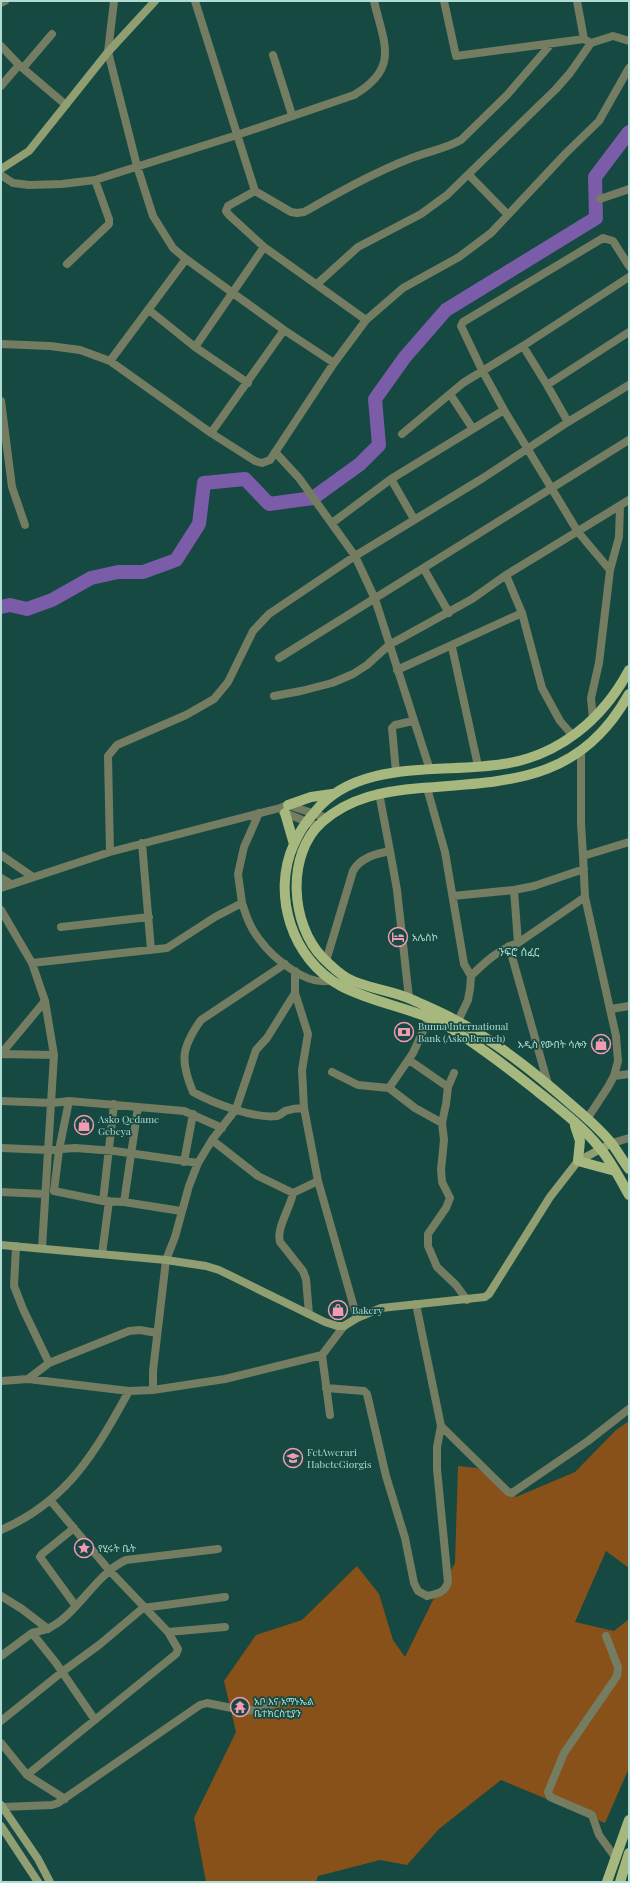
<svg xmlns="http://www.w3.org/2000/svg" width="630" height="1883" viewBox="0 0 630 1883" font-family="'Playfair Display','Noto Sans Ethiopic',serif">
  <style>
    .green { fill: #875119 }
    .lines { fill: none; stroke-linecap: round; stroke-linejoin: round }
    .river { stroke: #7b5ca8; stroke-width: 14 }
    .minor { stroke: #747c61; stroke-width: 8 }
    .secondary { stroke: #919e72; stroke-width: 8 }
    .primary { stroke: #a7b87f; stroke-width: 10 }
    .labels { text-anchor: middle; stroke-width: 3.5; stroke-linejoin: round; paint-order: stroke }
    .poi-label { font-size: 10px; fill: #b0dcd3; stroke: #154941; text-anchor: start }
    .neighbourhood-label { font-size: 11px; fill: #b0dcd3; stroke: #154941 }
  </style>
  <rect width="100%" height="100%" fill="#154941"/>
  <path class="green" d="M629 1421V1568L606 1551 575 1622 614 1631 629 1619V1768L605 1823 501 1780 439 1829 407 1865 380 1860 318 1876 316 1882H206L194 1818 236 1732 224 1681 256 1635 302 1620 357 1566 379 1594 393 1640 405 1657 432 1602 455 1563 458 1466 477 1468 516 1497 575 1472 616 1430Z"/>
  <g class="lines">
    <path class="river" d="M1 607 10 605 27 609 52 600 91 578 118 572H143L176 560 199 524 204 483 245 479 269 504 313 498 360 464 379 445 375 399 405 357 446 310 596 218 595 177 629 132"/>
    <path class="minor" d="M114 1 108 52 137 166 153 216 173 248 186 259 284 330 334 363
      M195 1 255 191
      M444 1 456 56 584 39 591 43 613 36 629 41
      M577 1 584 39
      M1 3 5 1
      M1 46 19 65 66 105
      M273 55 292 115
      M23 68 52 34
      M1 86 19 65
      M1 175 13 183 29 185 62 184 95 180 237 135 354 95C400 68 384 44 374 1
      M469 175 508 215
      M600 199 629 189
      M67 264 109 224V219L95 180
      M317 284 358 247 421 214 447 195 556 89 570 73 591 43
      M149 310 195 347 248 383
      M366 320 264 247 229 215 226 211 228 206 255 191 291 212 297 213 304 212C338 193 373 173 409 159 426 152 445 149 461 140L507 95 551 44
      M1 344 50 346 80 350 110 361 211 433 255 461 262 463 270 460 334 363 366 320 403 288 459 257 491 233 566 153 599 121 629 68
      M523 346 547 385 629 332
      M195 347 264 247
      M110 361 186 259
      M547 385 568 422
      M450 394 473 429
      M1 401 12 487 25 525
      M211 433 284 330
      M402 434 463 383 523 346 629 277
      M275 452 299 478 355 556 375 599 430 770
      M391 479 414 519
      M332 523 391 479 504 410
      M424 569 449 613
      M610 570 578 532 504 410 482 370 461 326 463 322 603 238 613 241 629 266
      M506 575 522 613 542 688 560 721 573 736
      M452 647 478 766
      M279 658 629 440
      M397 670 522 613
      M274 696 301 691 332 683 353 674 367 665 389 645 472 599 506 575 629 500
      M593 719 591 698 599 663 610 570 619 537 620 506
      M581 751V823L583 856 629 842
      M396 772 392 728 395 725 413 721
      M427 788 445 852 464 964 471 976 470 989 468 1000 458 1021
      M379 793 390 851
      M283 812 317 826
      M142 843 151 950
      M110 852 108 756 117 745 186 715 214 699 228 682 253 631 269 614 355 556 483 478 568 422 629 385
      M1 855 33 877
      M1 878 11 884
      M1 888 110 852 280 808 288 805 327 818
      M514 890 534 886 584 869
      M453 896 514 890 518 943C499 949 485 962 471 976
      M585 897 616 1036 618 1061 614 1076 608 1087 587 1119
      M242 903 238 874 244 847 259 813
      M1 910 32 963 45 1001 54 1055 42 1248
      M61 927 149 917
      M518 943 585 897 583 856
      M509 946 548 1084
      M326 961 353 871C360 858 375 854 390 851L397 890 409 998
      M32 963 167 948 215 917 242 903C246 915 250 928 259 939 272 957 308 988 331 980
      M285 964 201 1020C181 1048 180 1061 193 1092 213 1103 254 1119 277 1116 281 1115 282 1113 285 1111 291 1109 298 1108 304 1108
      M295 993 308 1034 302 1070 304 1108 318 1181 357 1318
      M611 1009 629 1006
      M1 1054 45 1001
      M1 1054 54 1055
      M409 1060 448 1087
      M332 1072 358 1085 389 1088 413 1053 429 1018
      M454 1073 448 1087 446 1104 442 1123 444 1140 441 1170 442 1182 450 1198 446 1208 428 1234V1246L437 1267 456 1285 467 1300
      M614 1076 629 1074
      M389 1088 415 1108 442 1123
      M1 1101 52 1103 69 1101 184 1111 222 1128
      M69 1101 59 1150 54 1191 103 1201 124 1202 181 1211
      M212 1140 258 1176 293 1193 318 1181
      M612 1143 629 1138
      M1 1148 48 1150 75 1148 115 1151 198 1163
      M184 1162 193 1114
      M1 1192 45 1194
      M293 1193C290 1209 276 1228 280 1242L303 1271 306 1279 309 1314
      M103 1201 114 1104
      M124 1202 138 1107
      M16 1246 14 1286 23 1309 49 1363
      M102 1254 109 1201
      M28 1379 49 1363 129 1331 140 1330 157 1333
      M1 1381 28 1379 129 1391C96 1451 68 1501 1 1530
      M326 1388 364 1391 367 1394 386 1476 405 1538 414 1583 418 1591 427 1596C437 1594 445 1593 448 1582L437 1469V1447L441 1426 416 1304
      M153 1390 225 1379 322 1355
      M129 1391 153 1390V1371L166 1260 175 1237 189 1186 198 1163 212 1140 236 1109 256 1050 267 1038 295 993V971
      M330 1415 322 1355 344 1326
      M441 1426 508 1492 512 1493 588 1441 629 1409
      M74 1528 42 1554 40 1557 75 1605
      M1 1596 22 1609 48 1629
      M168 1632 225 1627
      M606 1636 618 1667 617 1676 564 1753 548 1792 550 1797 592 1815 599 1835 615 1857
      M1 1656 32 1633
      M95 1720 56 1663 32 1633C37 1631 43 1631 47 1629 76 1617 95 1574 126 1560L218 1549
      M1 1721 62 1672 99 1645 143 1608 225 1597
      M1 1743 27 1775 176 1654 178 1649 168 1632 109 1570 50 1500
      M27 1775 65 1799
      M3 1807 52 1805 58 1803 200 1705 207 1703 247 1711 277 1703"/>
    <path class="secondary" d="M1 169 29 151 108 52 155 1
      M1 1245 166 1260 206 1266 219 1270 325 1322 337 1326H344L357 1318 381 1308 485 1297 489 1294 550 1197 578 1161 612 1143
      M1 1805 38 1859 50 1882
      M1 1826 38 1882"/>
    <path class="primary" d="M629 670C603 719 559 756 503 764 442 774 357 758 314 813 306 822 299 832 294 844 271 894 292 960 341 986 375 1004 416 1008 450 1028 480 1046 509 1069 537 1091 558 1108 581 1125 599 1147 611 1161 620 1179 629 1195
      M629 694C580 782 510 781 421 788 385 791 350 797 322 822 286 854 290 924 323 958 330 965 338 973 347 978 367 989 392 990 413 1000 428 1007 443 1013 457 1021 499 1043 538 1075 574 1107 587 1118 601 1130 612 1144 618 1152 623 1161 629 1169
      M288 805 311 797 332 794
      M285 813 294 844
      M575 1126 580 1141 578 1161 615 1171
      M607 1882 629 1820
      M620 1882 629 1853"/>
  </g>
  <defs>
    <g id="hotel-ring" transform="scale(1)"><circle r="9.5" fill="#154941" stroke="#f19ab2" stroke-width="1.5"/><path d="M-6-4.5h1.5V1H6V5H4.5V3h-9V5H-6ZM-4 0a1.8 1.8 0 1 1 3.6 0ZM.5 0V-2.5h3Q6-2.5 6 0Z" fill="#f19ab2"/></g>
    <g id="bank-ring" transform="scale(1)"><circle r="9.5" fill="#154941" stroke="#f19ab2" stroke-width="1.5"/><path d="M-6-4H6V4H-6ZM0-2.3a2.3 2.3 0 1 0 0 4.6a2.3 2.3 0 1 0 0-4.6Z" fill="#f19ab2"/></g>
    <g id="shop-ring" transform="scale(1)"><circle r="9.5" fill="#154941" stroke="#f19ab2" stroke-width="1.5"/><path d="M-5-2.5h2.3a2.7 3.5 0 0 1 5.4 0H5L5.5 6h-11ZM-1.5-2.5h3a1.5 2.3 0 0 0-3 0Z" fill="#f19ab2"/></g>
    <g id="school-ring" transform="scale(1)"><circle r="9.5" fill="#154941" stroke="#f19ab2" stroke-width="1.5"/><path d="M0-5L7-2L0 1L-7-2ZM-4 1L0 2.5L4 1V4Q0 6-4 4Z" fill="#f19ab2"/></g>
    <g id="sight-ring" transform="scale(1)"><circle r="9.5" fill="#154941" stroke="#f19ab2" stroke-width="1.5"/><path d="M0-6L1.8-2.2L6-1.7L2.9 1.2L3.7 5.4L0 3.3L-3.7 5.4L-2.9 1.2L-6-1.7L-1.8-2.2Z" fill="#f19ab2"/></g>
    <g id="temple-ring" transform="scale(1)"><circle r="9.5" fill="#154941" stroke="#f19ab2" stroke-width="1.5"/><path d="M0-6L5-2H3V0L6.5 2.5H4V6H1.5V3h-3V6H-4V2.5H-6.5L-3 0V-2H-5Z" fill="#f19ab2"/></g>
  </defs>
  <g fill-rule="evenodd">
    <use href="#hotel-ring" x="398" y="937"/>
    <use href="#bank-ring" x="404" y="1032"/>
    <use href="#shop-ring" x="601" y="1044"/>
    <use href="#shop-ring" x="84" y="1125"/>
    <use href="#shop-ring" x="338" y="1310"/>
    <use href="#school-ring" x="293" y="1458"/>
    <use href="#sight-ring" x="84" y="1548"/>
    <use href="#temple-ring" x="240" y="1707"/>
  </g>
  <g class="labels">
    <g class="poi-label">
      <text x="412" y="941">አሌስኮ</text>
      <text x="418" y="1030">Bunna International<tspan x="418" dy="12">Bank (Asko Branch)</tspan></text>
      <text x="587" y="1048" text-anchor="end">አዲስ የውበት ሳሎን</text>
      <text x="98" y="1123">Asko Qedame<tspan x="98" dy="12">Gebeya</tspan></text>
      <text x="352" y="1314">Bakery</text>
      <text x="307" y="1456">FetAwerari<tspan x="307" dy="12">HabeteGiorgis</tspan></text>
      <text x="98" y="1552">የሂሩት ቤት</text>
      <text x="254" y="1705">አቦ እና አማኑኤል<tspan x="254" dy="12">ቤተክርስቲያን</tspan></text>
    </g>
    <g class="neighbourhood-label">
      <text x="519" y="956">ንፍሮ ሰፈር</text>
    </g>
  </g>
  <rect width="630" height="1883" fill="none" stroke="#b0dcd3" stroke-width="4"/>
</svg>
